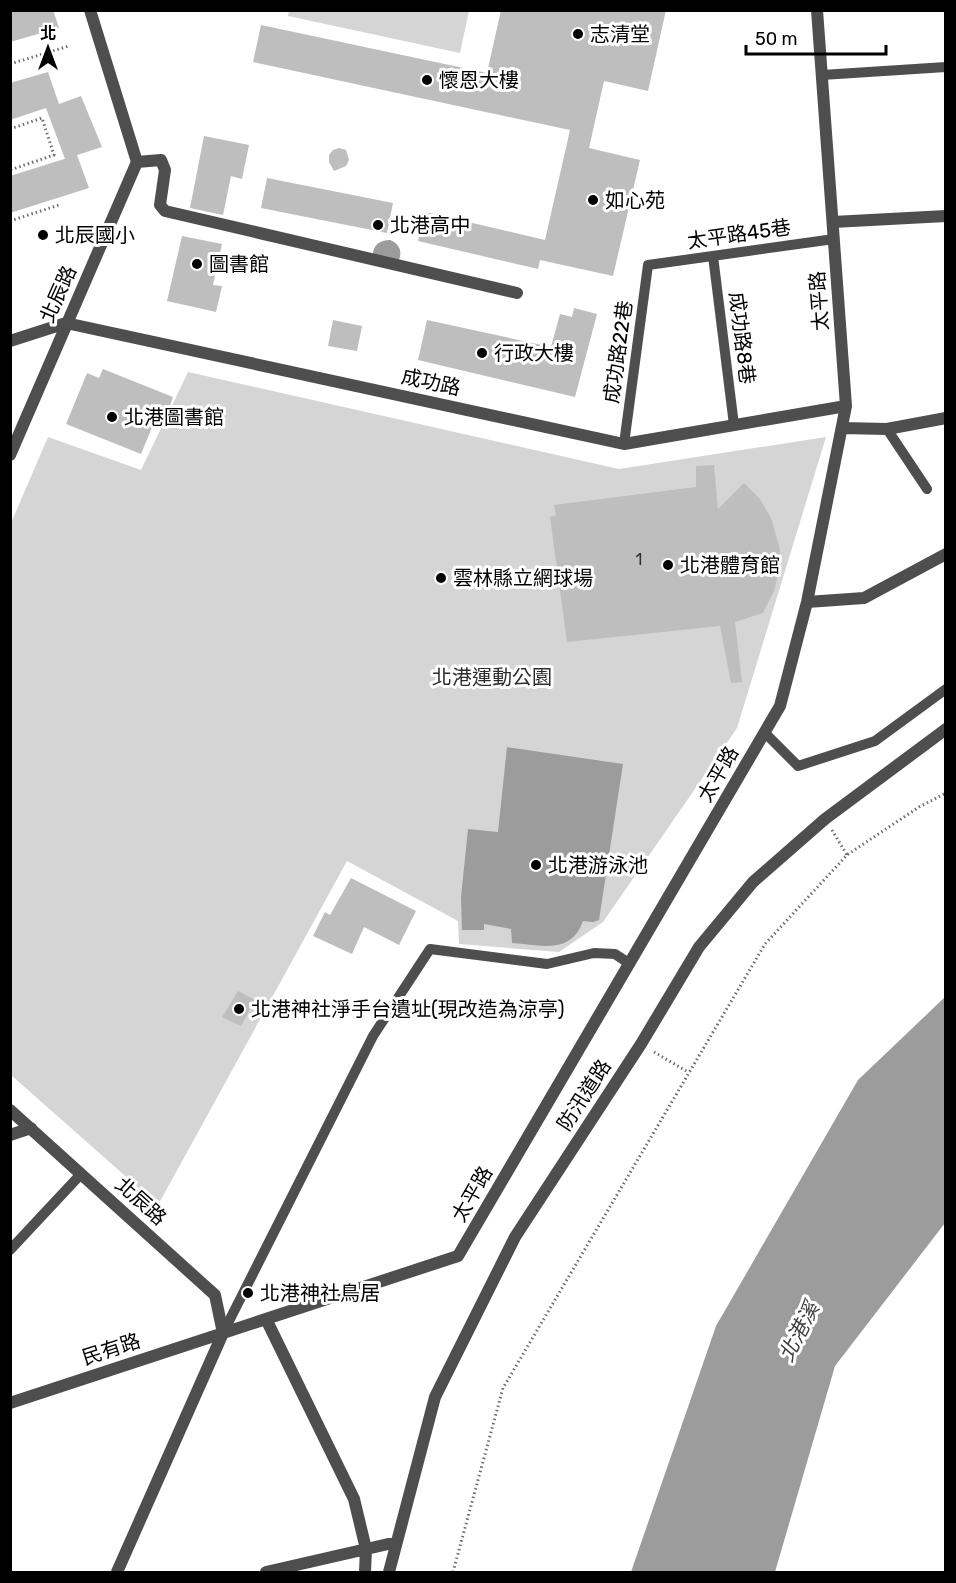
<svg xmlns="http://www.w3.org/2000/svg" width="956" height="1583" viewBox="0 0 956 1583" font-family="Rubik,'Noto Sans TC',sans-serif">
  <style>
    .green { fill: #d5d5d5 }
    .water { fill: #9c9c9c }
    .building { fill: #bebebe }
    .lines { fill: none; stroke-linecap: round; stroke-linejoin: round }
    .path { stroke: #707070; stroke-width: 3; stroke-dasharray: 1.5 3; stroke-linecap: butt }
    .lane { stroke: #4e4e4e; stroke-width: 10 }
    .street { stroke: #4e4e4e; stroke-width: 12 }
    .poi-dot { fill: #000; stroke: #fff; stroke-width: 2 }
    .labels { text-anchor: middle; stroke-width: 6; stroke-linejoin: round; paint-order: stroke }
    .number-label { font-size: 16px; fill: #303030 }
    .poi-label { font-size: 20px; fill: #000; stroke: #fff; text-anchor: start }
    .street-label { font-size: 20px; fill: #000; stroke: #fff }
    .park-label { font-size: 20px; fill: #2c2c2c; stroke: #fff }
    .water-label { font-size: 21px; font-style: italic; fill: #3d3d3d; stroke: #fff }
  </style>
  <rect width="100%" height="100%" fill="#fff"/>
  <path class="green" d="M289 10H469V11L460 53 288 16Z
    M188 372 619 469 826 437 737 728 603 922 559 952 459 944 458 921 347 861 158 1205 11 1075V523L48 437 141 470Z"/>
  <path class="water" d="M390 240C400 244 403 252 398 262L373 257C372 246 379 240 390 240Z
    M507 747 623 764 599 920 593 922 583 921C571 955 541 945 512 943L511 929 484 924V930H462L461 897 468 829 498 832Z
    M945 997V1223L835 1366 775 1572H631L716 1326 858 1080Z"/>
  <path class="building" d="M10 10H53L59 28 10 42Z
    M501 10H666L648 91 604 81 589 148 640 160 613 276 540 260 538 269 418 241 425 212 545 240 570 130 253 62 261 25 487 73Z
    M48 72 59 104 81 96 102 147 65 159 46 108 10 120V83Z
    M204 136 249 145 242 179 231 176 223 215 190 208Z
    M339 148 346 150 349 160 346 166 334 171 329 162V155L333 150Z
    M77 155 89 188 10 213V176Z
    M267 178 393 203 387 233 261 208Z
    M182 236 222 244 213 285 222 286 216 312 167 301Z
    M574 308 597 314 575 397 418 360 427 320 551 347 560 314 572 317Z
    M333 320 362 326 357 351 328 346Z
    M103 369 173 397 168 411 160 408 141 454 66 424 87 373 99 378Z
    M714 465 718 509 744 483 760 499 771 518 780 549V568L774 591 763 613 735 622 742 682 731 683 720 626 567 642 550 517 556 515 554 505 696 487V466Z
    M351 878 416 911 399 945 364 927 352 954 313 936 325 912 330 915Z
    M238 991 255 1000 241 1026 222 1017Z"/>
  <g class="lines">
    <path class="path" d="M10 64 69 46
      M10 129 42 118 54 155 10 170
      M10 221 59 205
      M832 830 847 855
      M654 1052 688 1072
      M453 1572 503 1388 765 944 847 855 919 807 946 793"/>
    <path class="lane" d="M822 75 946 67
      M713 256 734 425
      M887 429 927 489
      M624 444 648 265 834 239
      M764 732 798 766 875 741 946 689
      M10 1250 81 1174
      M223 1333 373 1036 430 949 547 964 594 953 615 954 630 964"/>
    <path class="street" d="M137 162 161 160 165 170 160 205 165 211 517 293
      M833 222 946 216
      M10 341 66 323 624 444 846 406
      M842 428 887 429 946 418
      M10 455 137 162 90 10
      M807 602 864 598 946 554
      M10 1110 215 1295 223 1333
      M10 1135 31 1128
      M266 1319 354 1499 366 1549 365 1572
      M10 1403 458 1256 780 706 807 602 846 406 817 10
      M117 1572 223 1333
      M266 1572 397 1542
      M389 1572 435 1397 515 1237 641 1044 699 947 753 882 825 819 946 729"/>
  </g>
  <g class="poi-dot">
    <circle cx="578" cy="34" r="6"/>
    <circle cx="427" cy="80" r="6"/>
    <circle cx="593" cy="200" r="6"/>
    <circle cx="378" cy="225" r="6"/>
    <circle cx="43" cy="235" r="6"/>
    <circle cx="197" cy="264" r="6"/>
    <circle cx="482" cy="353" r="6"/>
    <circle cx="112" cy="417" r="6"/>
    <circle cx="668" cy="565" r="6"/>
    <circle cx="441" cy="578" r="6"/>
    <circle cx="536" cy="865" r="6"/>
    <circle cx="239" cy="1009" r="6"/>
    <circle cx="248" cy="1293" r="6"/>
  </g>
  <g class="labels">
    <g class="number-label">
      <text x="639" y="565">1</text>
    </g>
    <g class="poi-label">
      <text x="590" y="41">志清堂</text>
      <text x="439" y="87">懷恩大樓</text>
      <text x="605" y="207">如心苑</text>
      <text x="390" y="232">北港高中</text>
      <text x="55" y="242">北辰國小</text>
      <text x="209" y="271">圖書館</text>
      <text x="494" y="360">行政大樓</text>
      <text x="124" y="424">北港圖書館</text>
      <text x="680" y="572">北港體育館</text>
      <text x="453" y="585">雲林縣立網球場</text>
      <text x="548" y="872">北港游泳池</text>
      <text x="251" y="1016">北港神社淨手台遺址(現改造為涼亭)</text>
      <text x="260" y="1300">北港神社鳥居</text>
    </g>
    <g class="street-label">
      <text transform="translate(739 234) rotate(-8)" y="7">太平路45巷</text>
      <text transform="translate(58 294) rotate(-66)" y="7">北辰路</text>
      <text transform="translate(819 301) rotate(-94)" y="7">太平路</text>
      <text transform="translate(742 338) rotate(83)" y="7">成功路8巷</text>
      <text transform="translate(618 352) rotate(-82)" y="7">成功路22巷</text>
      <text transform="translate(431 382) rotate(12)" y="7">成功路</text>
      <text transform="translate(718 774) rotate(-60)" y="7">太平路</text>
      <text transform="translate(584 1095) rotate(-57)" y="7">防汛道路</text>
      <text transform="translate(472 1194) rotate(-60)" y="7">太平路</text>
      <text transform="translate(141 1201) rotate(42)" y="7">北辰路</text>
      <text transform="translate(111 1349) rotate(-18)" y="7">民有路</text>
    </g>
    <g class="park-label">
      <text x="492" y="684">北港運動公園</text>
    </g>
    <g class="water-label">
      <text transform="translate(799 1332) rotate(-63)" y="7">北港溪</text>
    </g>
  </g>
  <rect width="956" height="1583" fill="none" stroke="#000000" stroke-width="24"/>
  <g transform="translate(48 48)" stroke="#ffffff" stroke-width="4.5" paint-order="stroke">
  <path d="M0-4.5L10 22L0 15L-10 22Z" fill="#000000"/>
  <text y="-9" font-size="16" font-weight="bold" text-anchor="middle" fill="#000000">北</text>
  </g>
  <path d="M746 45v9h140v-9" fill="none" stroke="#000000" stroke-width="3"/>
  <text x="755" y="45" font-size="18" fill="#000000" stroke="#ffffff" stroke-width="4.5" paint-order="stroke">50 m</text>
</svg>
